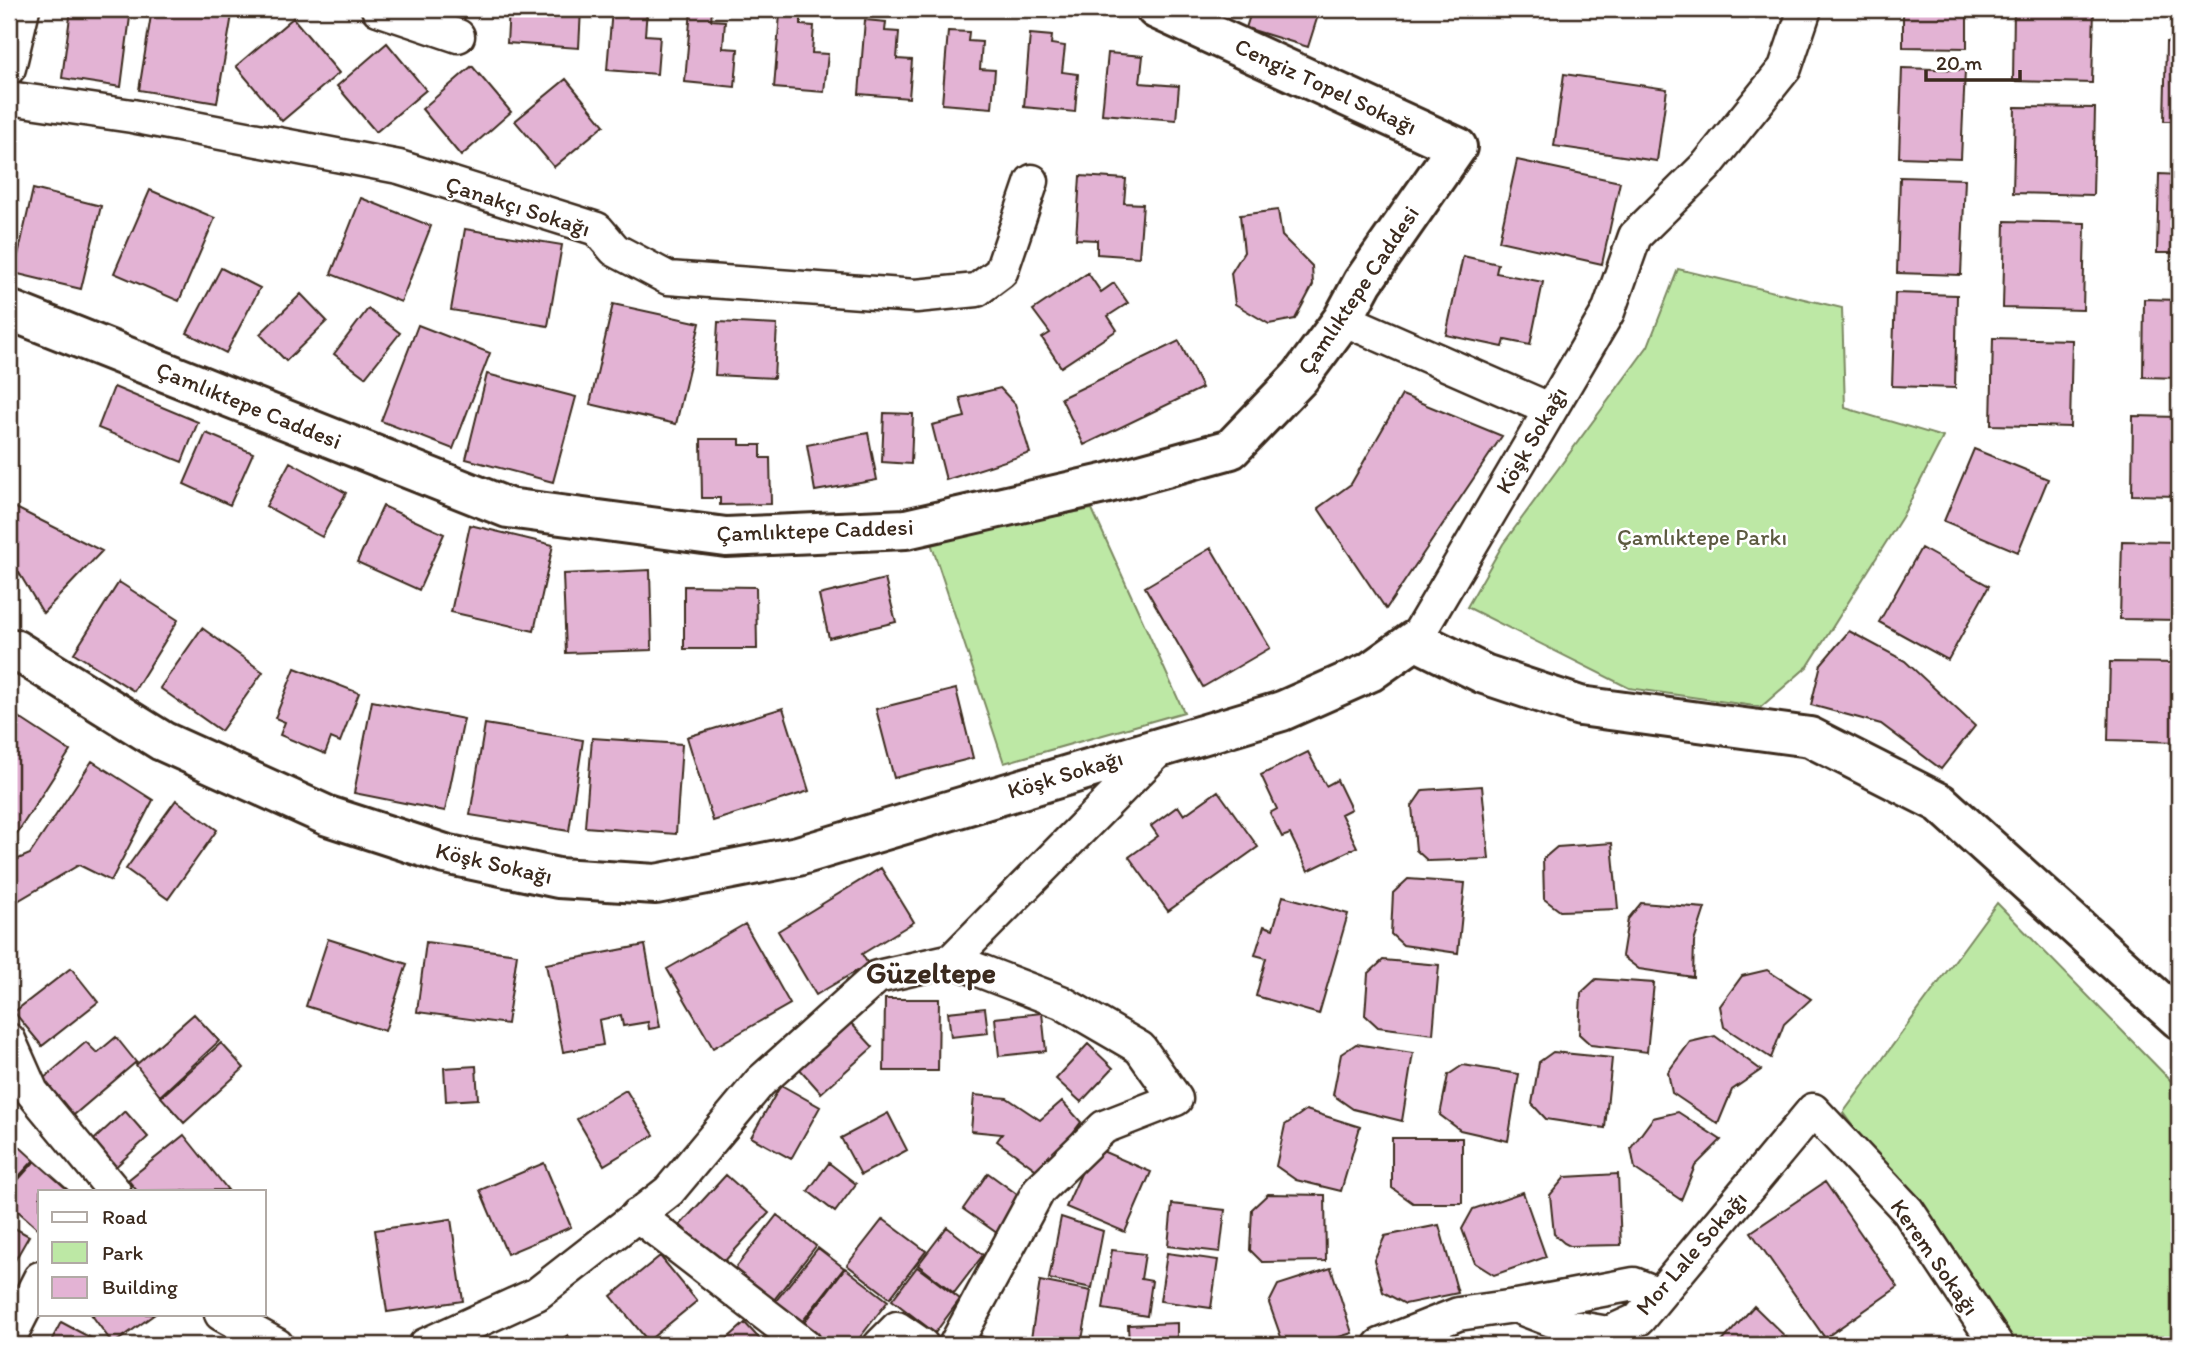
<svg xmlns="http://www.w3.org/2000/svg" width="2188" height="1354" viewBox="0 0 2188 1354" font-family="Itim,sans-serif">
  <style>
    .green { fill: #bde8a5; stroke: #7c8962; stroke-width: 2 }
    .building { fill: #e3b3d4; stroke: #3b2a1e; stroke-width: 2 }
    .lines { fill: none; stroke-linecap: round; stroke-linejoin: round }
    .minor-casing { stroke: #3b2a1e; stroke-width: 37 }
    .tertiary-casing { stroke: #3b2a1e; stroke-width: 44 }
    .minor { stroke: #fff; stroke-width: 32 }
    .tertiary { stroke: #fff; stroke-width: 38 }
    .labels { text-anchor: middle; stroke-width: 5; stroke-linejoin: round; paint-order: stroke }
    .street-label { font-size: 23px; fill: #3b2a1e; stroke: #fff }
    .park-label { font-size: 23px; fill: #5c5a40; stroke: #fff }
    .district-label { font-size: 30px; font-weight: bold; fill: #3b2a1e; stroke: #fff }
  </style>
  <rect width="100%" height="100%" fill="#fff"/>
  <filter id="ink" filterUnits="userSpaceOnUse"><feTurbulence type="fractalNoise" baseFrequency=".0143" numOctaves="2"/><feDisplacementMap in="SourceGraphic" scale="14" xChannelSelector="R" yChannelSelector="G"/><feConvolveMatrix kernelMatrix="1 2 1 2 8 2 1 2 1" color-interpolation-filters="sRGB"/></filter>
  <g filter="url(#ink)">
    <path class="green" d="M1678 269 1842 308 1845 408 1943 437 1902 517 1808 666 1761 707 1629 688 1467 607 1503 544 1648 346Z
      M1092 509 1184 712 1004 763 930 540Z
      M1997 903 2179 1089V1345H2013L1843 1113Z"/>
    <path class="building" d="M71 9H131L121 87 62 78Z
      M152 9H233L217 103 139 90Z
      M413 9H467L463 25Z
      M509 9H581L579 48 507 43Z
      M612 9H647L645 35 660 36 657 74 607 70Z
      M691 9 712 11 711 20 725 21 723 48 738 49 735 87 685 82Z
      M1252 9H1320L1308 47 1246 28Z
      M1903 9H1967V48L1903 47Z
      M2014 9H2094L2092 83 2013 81Z
      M780 14 801 16V25L814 26 812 53 828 54 824 92 774 88Z
      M293 18 339 73 282 121 236 66Z
      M865 20 886 22 885 31 899 32 897 59 912 60 909 98 859 94Z
      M948 31 969 32 968 41 982 42 980 69 995 70 992 108 942 104Z
      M1030 34 1052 36 1051 44 1065 46 1062 72 1078 74 1075 112 1024 107Z
      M2166 42 2179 43V121H2164Z
      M387 43 426 90 376 132 337 86Z
      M1108 53 1143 56 1140 83 1179 86 1176 120 1102 114Z
      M472 66 511 112 461 156 422 109Z
      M1902 68 1965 70 1961 159 1899 157Z
      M1564 74 1667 89 1657 161 1554 146Z
      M566 79 604 125 554 167 515 121Z
      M2015 107 2095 108 2093 195 2013 193Z
      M1517 160 1620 182 1602 264 1499 241Z
      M2159 174 2179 175V253H2157Z
      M1080 176 1126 179 1124 203 1143 204 1139 257 1097 254V240L1076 239Z
      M1900 177 1965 179 1961 275 1897 273Z
      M33 189 101 206 81 289 14 273Z
      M150 190 215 218 179 301 114 273Z
      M361 198 431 226 401 302 331 274Z
      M1278 210 1282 236 1312 266 1313 285 1295 319 1269 324 1235 304 1231 273 1244 252 1240 215Z
      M2005 221 2085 223 2083 310 2003 308Z
      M465 229 562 245 548 326 451 310Z
      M1463 256 1498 264 1496 273 1543 282 1530 345 1505 340 1503 347 1446 335Z
      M221 268 260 288 226 353 187 333Z
      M1088 273 1101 292 1114 283 1128 303 1108 316 1117 330 1061 367 1042 338 1050 333 1033 310Z
      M1895 293 1957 295 1955 388 1892 386Z
      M301 294 327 321 286 361 260 334Z
      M2144 299 2179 300V378L2143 377Z
      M613 304 700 323 676 424 590 404Z
      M368 309 400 333 365 377 334 354Z
      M718 322 777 325 774 378 715 375Z
      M418 325 490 353 453 449 381 421Z
      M1993 338 2072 340 2070 427 1991 425Z
      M1179 341 1202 388 1084 445 1061 398Z
      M487 374 576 397 553 482 466 459Z
      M114 387 198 422 182 462 98 428Z
      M1000 388 1015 404 1030 453 946 480 932 425 965 417 960 398Z
      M1402 395 1502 436 1386 609 1318 508 1351 484Z
      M884 413 913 414 911 464 882 462Z
      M2133 416 2179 417V496L2132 495Z
      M206 433 253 453 230 505 184 484Z
      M868 433 877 480 815 491 807 445Z
      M701 439H740V445H761V458H770L771 504 720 505V498H702Z
      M1974 449 2048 479 2018 552 1944 521Z
      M290 462 346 493 322 537 266 506Z
      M10 505 102 551 43 613 9 556Z
      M383 506 444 534 419 590 357 562Z
      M470 525 553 545 534 631 451 612Z
      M2122 541 2179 542V620L2120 619Z
      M1211 548 1270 648 1203 687 1145 587Z
      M1921 548 1989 586 1948 660 1879 622Z
      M650 570 652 650 566 653 563 574Z
      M885 579 896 622 829 638 819 595Z
      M119 582 178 620 134 691 74 653Z
      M684 586 756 587 757 649H684Z
      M202 628 263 672 221 731 160 688Z
      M1849 631 1905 661 1975 726 1941 769 1881 724 1811 705 1821 664Z
      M2110 662 2179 663V742L2108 740Z
      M295 668 359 693 340 742 331 738 325 754 280 735 285 722 275 718Z
      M956 689 973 758 894 778 876 709Z
      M372 701 464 719 445 811 354 793Z
      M783 708 809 791 713 821 687 737Z
      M12 713 70 751 14 838 9 834V718Z
      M485 724 583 740 569 831 470 815Z
      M592 738 682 744 676 834 585 827Z
      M1308 752 1326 786 1337 780 1351 809 1341 814 1357 847 1308 871 1290 834 1282 837 1270 813 1277 809 1261 775Z
      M92 761 153 800 111 881 79 865 9 906V863L30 854Z
      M1482 786 1489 859 1428 861 1416 850 1412 806 1423 790Z
      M1218 791 1258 847 1168 911 1129 857 1158 836 1151 826 1178 806 1184 815Z
      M176 800 217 830 168 899 126 869Z
      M1612 843 1618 909 1560 911 1544 899 1543 859 1557 847Z
      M881 868 914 922 862 954 868 964 816 995 778 931Z
      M1408 879 1465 883 1458 953 1403 945 1391 934 1393 893Z
      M1283 896 1348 914 1319 1014 1256 996 1266 958 1255 955 1264 926 1273 929Z
      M1641 903 1705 908 1694 942 1693 977 1639 969 1622 956 1628 919Z
      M745 924 790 1004 713 1048 667 969Z
      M328 939 407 964 385 1031 306 1006Z
      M426 942 517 954 507 1024 417 1012Z
      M645 945 660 1027 649 1029 648 1022 623 1026 621 1015 599 1020 603 1045 563 1052 546 964Z
      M1383 960 1439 965 1433 1034 1378 1027 1365 1015 1368 974Z
      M71 968 98 1002 42 1046 14 1012Z
      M1767 970 1811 999 1784 1024 1771 1058 1724 1027 1720 1006 1742 976Z
      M1596 979 1654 983 1647 1052 1591 1045 1579 1034 1581 993Z
      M885 999H939L938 1071H884Z
      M985 1008 988 1033 951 1037 948 1012Z
      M1042 1013 1046 1051 999 1056 995 1018Z
      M194 1014 219 1041 160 1096 136 1065Z
      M849 1021 873 1047 821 1093 798 1067Z
      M1715 1036 1761 1070 1732 1090 1718 1124 1672 1093 1668 1072 1690 1042Z
      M116 1037 136 1062 68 1120 37 1084 86 1042 97 1053Z
      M221 1043 244 1068 184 1123 161 1097Z
      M1088 1044 1113 1068 1081 1102 1056 1079Z
      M1356 1044 1413 1053 1402 1121 1353 1109 1333 1095 1341 1054Z
      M1553 1052 1612 1058 1605 1128 1546 1119 1532 1104 1539 1062Z
      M1463 1065 1519 1074 1508 1141 1460 1130 1440 1115 1448 1075Z
      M476 1066 478 1099 446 1101 444 1068Z
      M781 1085 820 1107 791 1159 751 1137Z
      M626 1090 654 1135 604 1165 577 1119Z
      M974 1095 1007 1098 1040 1120 1062 1101 1081 1122 1042 1174 997 1141 1002 1134 971 1131Z
      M1306 1110 1360 1127 1341 1191 1296 1180 1276 1166 1285 1125Z
      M125 1111 148 1137 109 1173 86 1147Z
      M1678 1112 1721 1140 1695 1166 1681 1200 1635 1169 1631 1148 1653 1118Z
      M888 1113 907 1150 861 1175 841 1138Z
      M184 1135 228 1190 137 1191 128 1180Z
      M9 1137 34 1160 9 1187Z
      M1392 1138H1462V1203H1413L1392 1188Z
      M1093 1147 1151 1172 1125 1232 1066 1207Z
      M35 1161 69 1191H40V1226L38 1229 9 1203V1190Z
      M544 1163 571 1227 507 1254 480 1190Z
      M829 1163 856 1184 835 1212 808 1191Z
      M988 1173 1029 1203 1004 1238 963 1209Z
      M1618 1174 1621 1245 1570 1246 1564 1243 1554 1234 1550 1195 1565 1177Z
      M726 1175 769 1213 722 1264 680 1225Z
      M1825 1182 1898 1287 1825 1338 1751 1232Z
      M1523 1192 1546 1257 1494 1275 1475 1263 1462 1229 1473 1209Z
      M1268 1194 1325 1195 1326 1261 1262 1262 1250 1250 1252 1209Z
      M1172 1204 1225 1210 1220 1252 1168 1246Z
      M777 1215 816 1246 773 1301 734 1270Z
      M1061 1217 1103 1231 1092 1288 1049 1279Z
      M451 1219 463 1301 387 1312 375 1230Z
      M883 1219 926 1251 890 1298 847 1265Z
      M9 1225 29 1236 10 1269H9Z
      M1439 1225 1458 1293 1405 1304 1383 1292 1374 1260 1385 1236Z
      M947 1227 983 1255 954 1293 918 1265Z
      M818 1248 844 1268 801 1323 775 1302Z
      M1112 1250 1145 1254 1141 1279 1152 1281 1147 1316 1103 1309Z
      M1167 1253 1218 1260 1211 1308 1160 1301Z
      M660 1256 697 1301 648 1341 611 1296Z
      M917 1267 960 1299 935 1333 892 1300Z
      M845 1268 888 1301 854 1345H830L803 1324Z
      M1331 1268 1352 1333 1313 1345H1298L1281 1337 1269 1303 1278 1285Z
      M1040 1281 1091 1291 1081 1345H1030Z
      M1754 1306 1794 1345H1719Z
      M91 1314H155L113 1344Z
      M61 1322 104 1345H49Z
      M745 1323 765 1345H720Z
      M1177 1323V1345H1129L1128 1325Z
      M974 1334 1010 1345H971Z
      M568 1335 574 1345H550Z
      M1446 1336 1453 1345H1434Z"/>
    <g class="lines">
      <g class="minor-casing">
        <path id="minor" d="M378 9 458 36
          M9 68 23 9
          M9 98 132 116 399 167 597 229 615 250 668 278 916 296 977 290 1001 272 1032 181
          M1343 319 1549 409
          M1415 640 1608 312 1635 236 1707 165 1785 68 1805 9
          M952 960 1061 1002 1140 1048 1176 1099 1104 1127 1039 1190 955 1345
          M9 1040 32 1092 114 1191
          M637 1215 805 1345
          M1517 1306 1634 1284 1659 1294
          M221 1314 277 1345
          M9 1339 40 1278
          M425 1345 537 1294 669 1191 760 1082 877 977 952 960 1164 745
          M880 1345 897 1328 922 1345
          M1380 1345 1458 1314 1515 1306 1567 1326 1608 1333 1639 1319 1813 1110 1908 1211 1997 1345"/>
      </g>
      <g class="tertiary-casing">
        <path id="tertiary" d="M9 310 508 508 726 537 906 529 1108 483 1231 449 1300 377 1343 319 1363 282 1457 147 1156 9
          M9 653 14 649 162 741 328 816 445 854 558 878 656 884 798 856 1282 711 1370 672 1415 640 1484 674 1580 706 1810 737 1940 803 2179 1019"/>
      </g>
      <use href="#minor" class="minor"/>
      <use href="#tertiary" class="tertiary"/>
    </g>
  </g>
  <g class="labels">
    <g class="street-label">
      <text transform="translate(1326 86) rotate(25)" y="8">Cengiz Topel Sokağı</text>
      <text transform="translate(518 206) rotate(18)" y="8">Çanakçı Sokağı</text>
      <text transform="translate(1358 290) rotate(-56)" y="8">Çamlıktepe Caddesi</text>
      <text transform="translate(249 405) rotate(22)" y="8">Çamlıktepe Caddesi</text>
      <text transform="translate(1531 440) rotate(-60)" y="8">Köşk Sokağı</text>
      <text transform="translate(815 530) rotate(-2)" y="8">Çamlıktepe Caddesi</text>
      <text transform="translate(1065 774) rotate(-17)" y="8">Köşk Sokağı</text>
      <text transform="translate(494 863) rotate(13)" y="8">Köşk Sokağı</text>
      <text transform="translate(1691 1253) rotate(-49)" y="8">Mor Lale Sokağı</text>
      <text transform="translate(1935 1257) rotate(55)" y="8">Kerem Sokağı</text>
    </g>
    <g class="park-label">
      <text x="1702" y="545">Çamlıktepe Parkı</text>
    </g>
    <g class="district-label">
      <text x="931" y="983">Güzeltepe</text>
    </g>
  </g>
  <rect width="2188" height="1354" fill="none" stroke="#fff" stroke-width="35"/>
  <rect x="18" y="18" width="2153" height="1319" fill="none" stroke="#3b2a1e" stroke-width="2.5" filter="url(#ink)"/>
  <rect x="38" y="1190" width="228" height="126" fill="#ffffff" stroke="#b1aaa5" stroke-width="2"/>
  <rect x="52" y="1212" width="35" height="10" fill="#ffffff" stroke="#b1aaa5" stroke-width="2"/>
  <text x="102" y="1224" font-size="21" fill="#3b2a1e">Road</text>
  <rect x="52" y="1242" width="35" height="21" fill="#bde8a5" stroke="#b1aaa5" stroke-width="2"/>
  <text x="102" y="1260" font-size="21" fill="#3b2a1e">Park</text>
  <rect x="52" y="1277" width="35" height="21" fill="#e3b3d4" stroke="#b1aaa5" stroke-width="2"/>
  <text x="102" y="1294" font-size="21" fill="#3b2a1e">Building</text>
  <path d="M1926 70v10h94v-10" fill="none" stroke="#3b2a1e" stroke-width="3.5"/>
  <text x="1936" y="70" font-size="21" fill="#3b2a1e" stroke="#ffffff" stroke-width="5" paint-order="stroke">20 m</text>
</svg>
